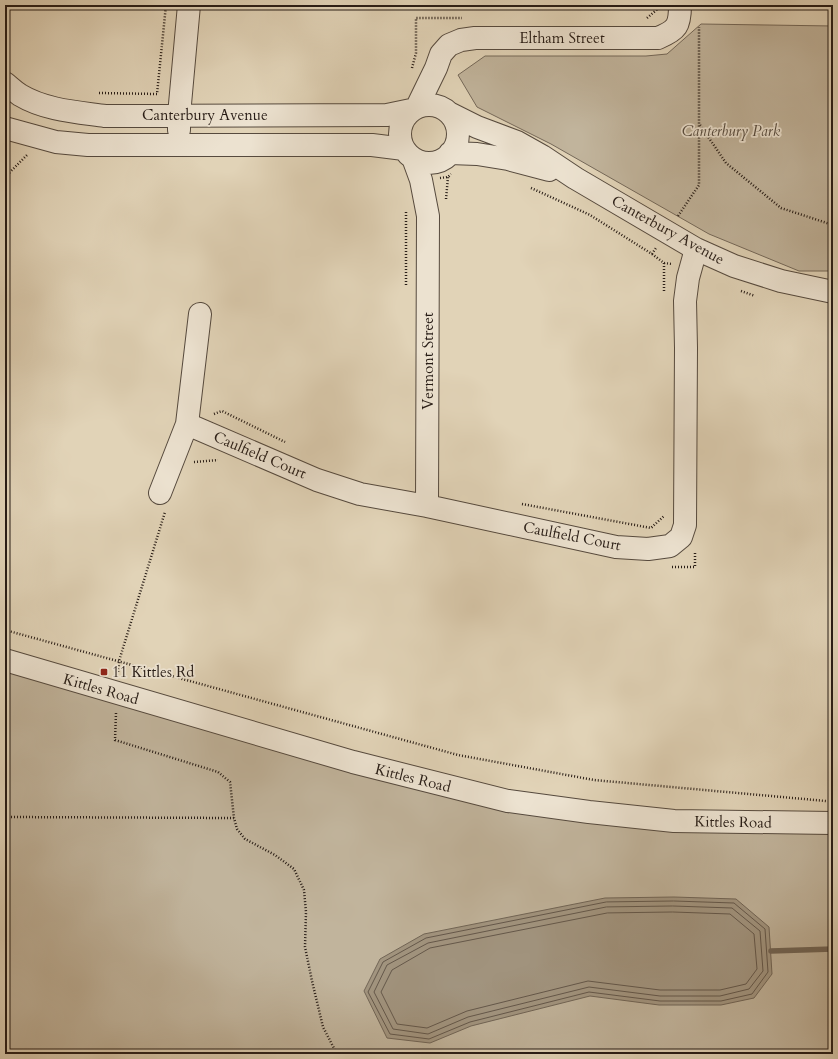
<svg xmlns="http://www.w3.org/2000/svg" width="838" height="1059" viewBox="0 0 838 1059" font-family="Cardo,serif">
  <style>
    .green { fill: #c1b49c; stroke: #746859 }
    .water { fill: #a29580; stroke: #716556 }
    .lines { fill: none; stroke-linecap: round; stroke-linejoin: round }
    .shore { stroke: #64584b; stroke-width: 1 }
    .stream { stroke: #716556; stroke-width: 5.5 }
    .minor-casing { stroke: #564a3e; stroke-width: 24 }
    .path { stroke: #271c16; stroke-width: 2.5; stroke-dasharray: 1 2; stroke-linecap: butt }
    .minor { stroke: #ece2d0; stroke-width: 22 }
    .poi-dot { fill: #8f2418; stroke: #ece2d0; stroke-width: 1.5 }
    .labels { text-anchor: middle; stroke-width: 3.5; stroke-linejoin: round; paint-order: stroke }
    .street-label { font-size: 15px; fill: #271c16; stroke: #ece2d0 }
    .park-label { font-size: 15px; font-style: italic; fill: #554a3e; stroke: #ece2d0 }
    .poi-label { font-size: 15px; fill: #271c16; stroke: #ece2d0; text-anchor: start }
  </style>
  <rect width="100%" height="100%" fill="#e1d3b7"/>
  <filter id="stains"><feTurbulence type="fractalNoise" baseFrequency=".005" numOctaves="4"/><feColorMatrix values="0 0 0 0 .2 0 0 0 0 .09 0 0 0 0 .02 0 0 0 .5 -.17"/></filter>
  <radialGradient id="worn" r=".72"><stop offset=".6" stop-color="#630" stop-opacity="0"/><stop offset="1" stop-color="#630" stop-opacity=".3"/></radialGradient>
  <path class="green" d="M701 24 833 26V271H799L709 234 551 144 477 107 458 75 485 56H646L667 54Z
    M5 665 319 757 674 825 833 824V1054H5Z"/>
  <path class="water" d="M674 897 736 899 769 927 772 974 754 998 721 1005H659L590 996 471 1026 430 1043 387 1038 364 991 380 959 424 934 605 898Z"/>
  <g class="lines">
    <path class="shore" d="M674 901 734 903 765 929 768 972 752 994 721 1001H660L589 992 470 1022 429 1039 390 1034 368 992 383 962 426 938 606 902Z
      M673 906 732 908 760 931 763 971 749 989 720 996H660L589 987 468 1017 428 1034 393 1029 374 992 387 965 428 943 606 907Z
      M673 912 730 914 754 934 757 969 746 984 720 990H660L588 981 467 1011 427 1028 397 1024 381 992 392 970 430 948 607 913Z"/>
    <path class="stream" d="M771 951 833 949"/>
    <g class="minor-casing">
      <path id="minor" d="M5 83C10 87 14 91 20 95 45 110 76 112 105 116L387 115 411 110
        M400 134a29 29 0 1 1 58 0a29 29 0 1 1-58 0Z
        M417 107 436 68 441 54 449 45 461 40 475 38H658C677 30 680 26 680 5
        M449 113 477 127 517 142 542 156 575 178 696 249 734 266 781 281 833 292
        M5 128 56 142 88 145H372L404 149
        M179 130V115L189 5
        M450 153 477 154 508 159 549 170
        M413 158 421 180 428 216 427 506
        M187 424 317 480 360 494 427 506 616 547 648 549 670 546 681 537 685 525 686 348 685 301 688 278 696 249
        M160 493 187 424 200 314
        M5 660 353 762 508 801 589 812 674 821 833 823"/>
    </g>
    <path class="path" d="M647 18 660 7
      M412 68 416 53V18H462
      M99 93 157 94 166 5
      M700 125 726 163 781 208 833 225
      M5 177 28 154
      M440 178 448 177 451 174
      M531 188 590 215 652 254 656 248
      M446 199 448 177
      M406 212V287
      M678 216 699 185V27
      M652 254 664 263 672 264
      M664 291V263
      M741 291 755 296
      M214 414 222 411 285 442
      M194 462 218 460
      M522 504 651 528 664 516
      M672 567H695V551
      M5 630 458 755 594 780 826 801
      M118 672 119 661 165 512
      M116 713 115 740 218 772 230 782 234 818 237 829 245 839 275 855 294 869 304 890 306 912 305 947 312 981 323 1027 337 1054
      M5 817 234 818"/>
    <use href="#minor" class="minor"/>
  </g>
  <rect class="poi-dot" x="100" y="668" width="8" height="8" rx="2"/>
  <g class="labels">
    <g class="street-label">
      <text x="562" y="43">Eltham Street</text>
      <text x="205" y="120">Canterbury Avenue</text>
      <text transform="translate(668 230) rotate(29)" y="5">Canterbury Avenue</text>
      <text transform="translate(428 361) rotate(-90)" y="5">Vermont Street</text>
      <text transform="translate(260 455) rotate(23)" y="5">Caulfield Court</text>
      <text transform="translate(572 536) rotate(11)" y="5">Caulfield Court</text>
      <text transform="translate(101 689) rotate(16)" y="5">Kittles Road</text>
      <text transform="translate(413 778) rotate(14)" y="5">Kittles Road</text>
      <text transform="translate(733 822) rotate(1)" y="5">Kittles Road</text>
    </g>
    <g class="park-label">
      <text x="731" y="136">Canterbury Park</text>
    </g>
    <g class="poi-label">
      <text x="112" y="677">11 Kittles Rd</text>
    </g>
  </g>
  <rect width="838" height="1059" fill="none" stroke="#e1d3b7" stroke-width="20"/>
  <rect x="6" y="6" width="826" height="1047" fill="none" stroke="#271c16" stroke-width="2"/>
  <rect x="10" y="10" width="818" height="1039" fill="none" stroke="#271c16"/>
  <rect width="100%" height="100%" filter="url(#stains)"/>
  <rect width="100%" height="100%" fill="url(#worn)"/>
</svg>
